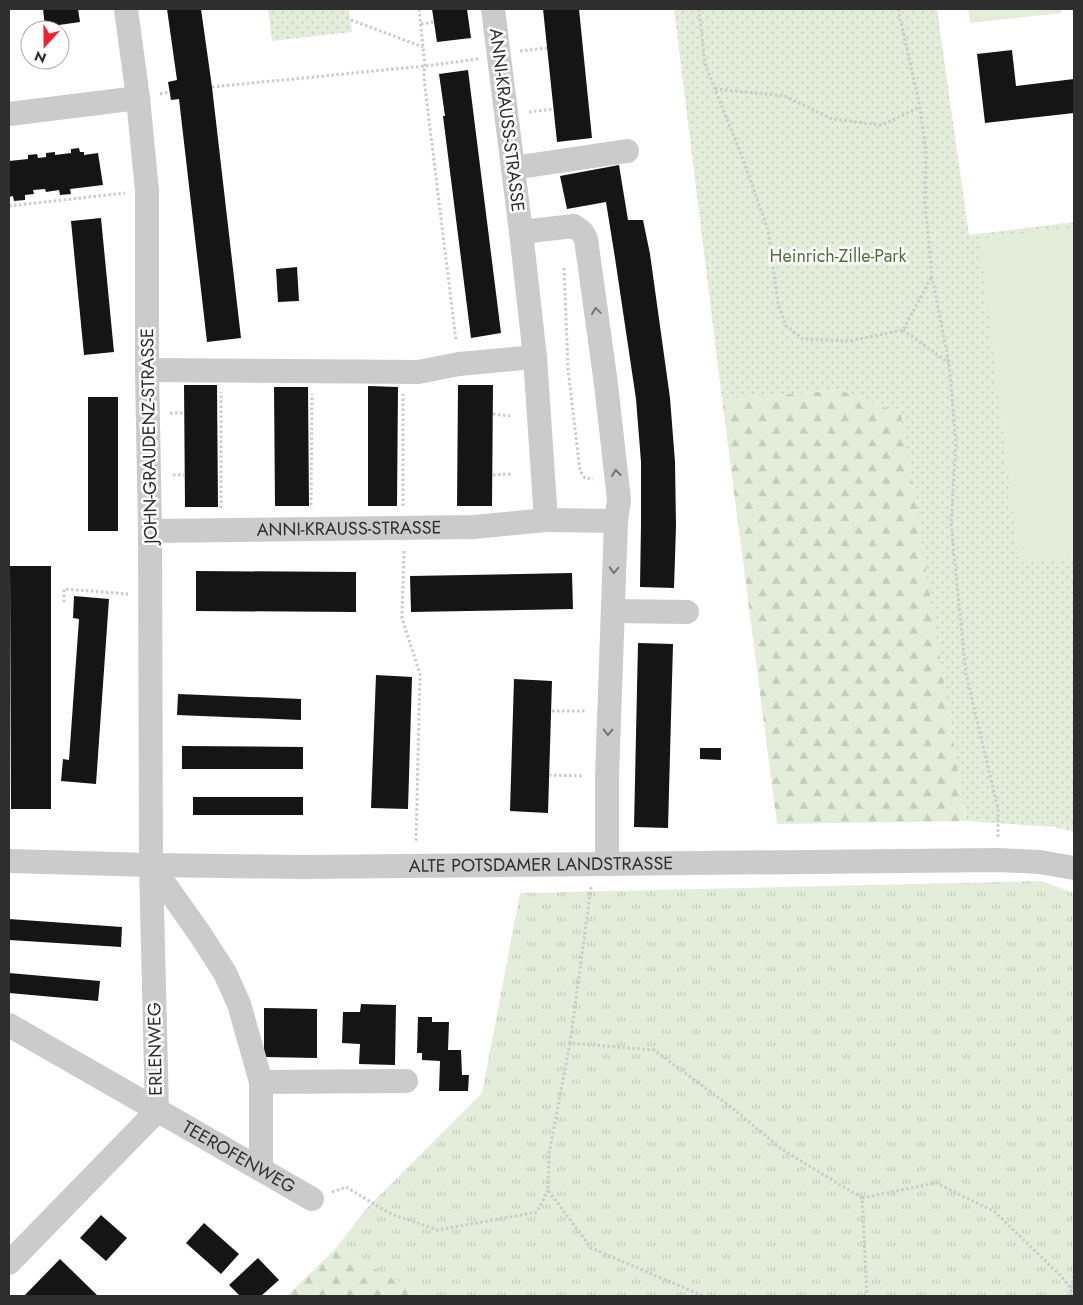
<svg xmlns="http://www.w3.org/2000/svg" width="1083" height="1305" viewBox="0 0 1083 1305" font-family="Jost,sans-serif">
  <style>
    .grass { fill: url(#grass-tufts) }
    .forest { fill: url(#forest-firs) }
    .park { fill: url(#park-dots) }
    .pitch { fill: #e4edda }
    .building { fill: #151515 }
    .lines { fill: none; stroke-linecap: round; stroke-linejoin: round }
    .path { stroke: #cbcbcb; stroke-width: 3; stroke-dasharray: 2.5 2.5; stroke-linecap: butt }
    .minor { stroke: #cbcbcb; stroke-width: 24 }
    .oneway { stroke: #757575 }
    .labels { text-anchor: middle; stroke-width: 5; stroke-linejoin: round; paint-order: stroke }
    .street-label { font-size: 18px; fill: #2e2e2e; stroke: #fff }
    .park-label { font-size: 18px; fill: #516e37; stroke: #fff }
  </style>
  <defs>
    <pattern id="grass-tufts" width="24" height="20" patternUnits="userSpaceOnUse" patternTransform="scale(1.25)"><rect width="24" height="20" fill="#e4edda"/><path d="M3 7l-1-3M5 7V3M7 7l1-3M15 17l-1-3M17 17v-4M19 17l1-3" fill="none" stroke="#c4ccbb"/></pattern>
    <pattern id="forest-firs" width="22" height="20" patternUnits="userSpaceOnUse" patternTransform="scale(1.25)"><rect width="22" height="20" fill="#e4edda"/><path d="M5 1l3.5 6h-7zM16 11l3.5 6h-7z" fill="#c4ccbb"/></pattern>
    <pattern id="park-dots" width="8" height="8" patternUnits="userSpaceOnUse" patternTransform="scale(1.25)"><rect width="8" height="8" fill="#e4edda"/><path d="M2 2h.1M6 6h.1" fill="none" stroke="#c4ccbb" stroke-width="1.8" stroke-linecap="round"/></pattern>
  </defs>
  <rect width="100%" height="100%" fill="#fff"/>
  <path class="grass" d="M1041 881 1074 893V1296H425L336 1248 365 1210 482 1093 520 893Z"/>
  <path class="forest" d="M841 390 902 414 966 821 777 824 722 399Z
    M336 1248 425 1296H287Z"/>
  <path class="park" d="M268 9H349L352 32 272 41Z
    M674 9H937L969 235 1074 222V832L1054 827 966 821 901 414 841 390 722 399Z"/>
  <path class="pitch" d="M968 9H1061V13L970 23Z
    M1074 227V557L1019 563 979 239Z"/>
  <path class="building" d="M43 9H78L80 22 45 27Z
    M167 9H201L212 87 241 338 207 342 179 99 171 100 168 82 177 80Z
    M432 9H467L471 38 437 42Z
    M543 9H579L592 138 557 142Z
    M1012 50 1016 86 1074 79V113L985 123 977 54Z
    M468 70 501 333 471 338 443 116H445L439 74Z
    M79 148 80 152H84V155L98 153 103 185 70 189 71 194 60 195 59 190 46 192 45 189 33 190 34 194 25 195V200L14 201 13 196 9 197V161L28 159V155L37 154 38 158 46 157V153L55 152V155L71 153V149Z
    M619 165 628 220H643L650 254 670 398 675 462 676 526 674 588 640 587 641 524V462L636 399 615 258 606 202 567 209 560 176Z
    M101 218 114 352 84 355 71 221Z
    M297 267 299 301 278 302 276 269Z
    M184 385H217L218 507H185Z
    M458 385H493L492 506H457Z
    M368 386 398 387 397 506H368Z
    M274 387H308L309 506H275Z
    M88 397H118V531H88Z
    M10 566H51V809H11Z
    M196 571 356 572V612L196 611Z
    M572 573 573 609 411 612 410 576Z
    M74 596 109 599 96 784 61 781 63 759 69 760 79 619 73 618Z
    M638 643 673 644 668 828 634 827Z
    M376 675 412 677 408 809 371 808Z
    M514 679 552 681 548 813 510 811Z
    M178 694 301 699V720L177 715Z
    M182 746 303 747V769H182Z
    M700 748H721V760L700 759Z
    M193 797H303V815H193Z
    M9 919 122 927 121 947 9 940Z
    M9 973 100 981 98 1001 9 993Z
    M361 1004 396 1005 395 1065 359 1064 360 1044 342 1043 343 1012H360Z
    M264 1008 317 1009V1058L264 1057Z
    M418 1017H432V1022H449L448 1050H461L462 1075H469L468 1091H439L440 1061 422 1060V1053H417Z
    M101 1215 127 1238 106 1261 80 1238Z
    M204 1223 239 1254 221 1274 186 1243Z
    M258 1258 279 1280 261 1296H240L229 1285Z
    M60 1259 98 1296H27L25 1295Z"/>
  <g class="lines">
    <path class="path" d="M419 9 425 66 424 74 425 87 456 341
      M699 9 705 64 743 159 768 230 778 303 786 326 803 339 849 341 903 330 931 278
      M898 9 920 107 926 153 925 203 932 277 949 363 956 443 951 524 966 674 998 809V838
      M351 20 423 47
      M421 24 434 22
      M520 51 547 48
      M212 87 425 66 478 59
      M715 89 785 96 832 119 882 125 920 107
      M160 94 170 92
      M529 112 553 109
      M9 206 125 193
      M564 268 568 369 580 471 585 478 593 479
      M903 330 949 363
      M170 413H184
      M493 414 510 416
      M173 475H184
      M493 475 512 474
      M311 505 312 394
      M403 506V394
      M221 508V392
      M404 551 402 618 420 674 416 842
      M64 602V589L128 594
      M552 711H586
      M549 775 584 776
      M591 887 570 1043 654 1050 731 1107 783 1150 862 1198 867 1296
      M570 1043 549 1154 548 1190 591 1248 703 1296
      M332 1192 346 1187 391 1214 438 1230 537 1212 548 1190
      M862 1198 936 1183 995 1212 1060 1275 1071 1288V1296
      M1072 1288 1074 1271"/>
    <g class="minor">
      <path d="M9 114 138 98"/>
      <path d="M513 168 627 151"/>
      <path d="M521 232 574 226 582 232 586 239 606 384 617 482 619 500 616 521 607 777V864"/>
      <path d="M147 370 418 372 459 364 535 357"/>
      <path d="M546 520 616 521"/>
      <path id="s1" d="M150 531 474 527 546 520 535 357 521 232 493 9"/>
      <path d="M613 611 687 612"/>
      <path id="s2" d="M9 861 151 865 303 867 999 860 1040 862 1074 868"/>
      <path d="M151 865 200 934 225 973 239 1004 261 1082V1170"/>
      <path id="s3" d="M9 1025 312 1199"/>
      <path d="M261 1082 406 1081"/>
      <path d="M9 1263 157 1111 151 865 150 531 147 370V191L138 98 126 9"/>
    </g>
  </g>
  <defs><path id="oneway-chevron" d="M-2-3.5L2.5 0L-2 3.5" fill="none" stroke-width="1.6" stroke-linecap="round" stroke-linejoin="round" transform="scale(1.25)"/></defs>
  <g class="oneway">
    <use href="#oneway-chevron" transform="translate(596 311) rotate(-98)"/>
    <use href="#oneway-chevron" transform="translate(616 473) rotate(-96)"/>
    <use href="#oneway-chevron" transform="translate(614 570) rotate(92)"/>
    <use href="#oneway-chevron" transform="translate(608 732) rotate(92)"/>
  </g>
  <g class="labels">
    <g class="street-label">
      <text transform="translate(507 120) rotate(83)" y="6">ANNI-KRAUSS-STRASSE</text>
      <text transform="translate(149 436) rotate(-91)" y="6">JOHN-GRAUDENZ-STRASSE</text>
      <text dy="6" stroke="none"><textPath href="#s1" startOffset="199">ANNI-KRAUSS-STRASSE</textPath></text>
      <text dy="6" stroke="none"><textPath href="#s2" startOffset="532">ALTE POTSDAMER LANDSTRASSE</textPath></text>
      <text transform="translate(155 1049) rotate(-91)" y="6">ERLENWEG</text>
      <text dy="6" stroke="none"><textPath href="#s3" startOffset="265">TEEROFENWEG</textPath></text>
    </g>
    <g class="park-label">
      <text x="838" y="262">Heinrich-Zille-Park</text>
    </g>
  </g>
  <rect width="1083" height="1305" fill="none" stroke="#2e2e2e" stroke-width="20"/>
  <g transform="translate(45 45) rotate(201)"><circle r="24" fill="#ffffff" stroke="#ababab"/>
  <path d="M0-4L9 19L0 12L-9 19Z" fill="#f61f30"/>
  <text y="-8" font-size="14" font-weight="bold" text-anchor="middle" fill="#2e2e2e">N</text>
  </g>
</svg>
